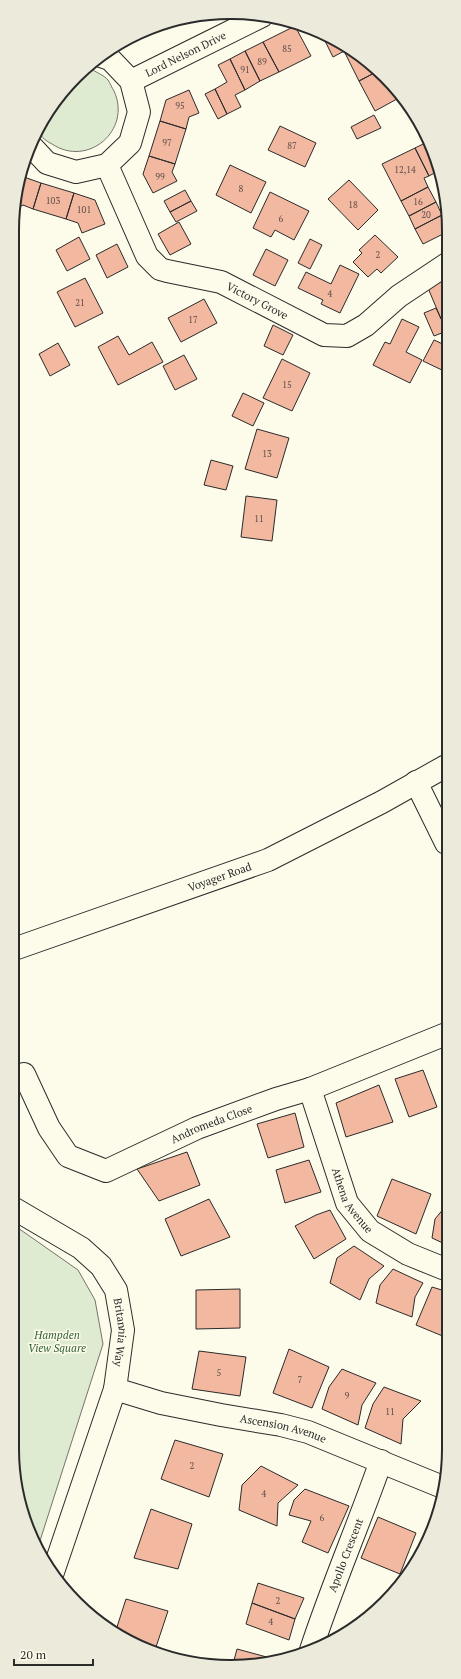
<svg xmlns="http://www.w3.org/2000/svg" width="461" height="1679" viewBox="0 0 461 1679" font-family="'PT Serif',serif">
  <style>
    .green { fill: #deebd1; stroke: #74746e }
    .building { fill: #f2b8a0; stroke: #2b2b2b }
    .lines { fill: none; stroke-linecap: round; stroke-linejoin: round }
    .minor-casing { stroke: #2b2b2b; stroke-width: 24 }
    .minor { stroke: #fdfbea; stroke-width: 22 }
    .labels { text-anchor: middle; stroke-width: 3; stroke-linejoin: round; paint-order: stroke }
    .number-label { font-size: 9px; fill: #5d4e48 }
    .street-label { font-size: 11px; fill: #2b2b2b; stroke: #fdfbea }
    .park-label { font-size: 11px; font-style: italic; fill: #34623c; stroke: #fdfbea }
    .rim { fill: none; stroke: #2b2b2b; stroke-width: 2 }
  </style>
  <rect width="100%" height="100%" fill="#fdfbea"/>
  <path class="green" d="M90 68C95 72 104 75 108 80 110 83 112 88 114 91 132 130 88 168 52 144 46 141 42 138 39 132L49 109Z
    M18 1228 78 1270 95 1300 103 1344 38 1547 29 1532 12 1448 13 1237Z"/>
  <path class="building" d="M295 26 311 56 279 72 263 42Z
    M329 36 348 49 333 57 324 39Z
    M263 42 279 72 260 81 245 51Z
    M348 49 378 71 359 81 344 51Z
    M245 51 260 81 245 90 230 59Z
    M230 59 245 90 235 95 241 107 227 114 215 89 227 82 218 65Z
    M378 71 387 79 397 99 375 111 359 81Z
    M215 89 227 114 218 119 205 94Z
    M189 90 199 113 189 117 186 129 160 121 166 100Z
    M374 115 381 128 357 139 351 127Z
    M160 121 186 129 175 164 149 156Z
    M280 126 316 143 305 167 268 150Z
    M429 141 438 171 429 176 415 148Z
    M415 148 429 176 424 178 428 187 401 201 382 164Z
    M149 156 175 164 172 172 177 181 153 193 143 174Z
    M230 165 266 182 251 213 216 195Z
    M21 176 41 183 33 209 23 205 16 209V188Z
    M349 180 378 210 358 230 328 199Z
    M41 183 74 193 66 219 33 209Z
    M428 187 436 202 409 216 401 201Z
    M185 190 191 201 170 212 164 201Z
    M270 192 309 211 294 240 275 230 271 237 253 228Z
    M74 193 95 200 105 224 82 233 78 223 66 219Z
    M191 201 197 211 176 222 170 212Z
    M436 202 442 215 415 229 409 216Z
    M442 215 447 224V232L423 244 415 229Z
    M179 222 191 244 170 255 158 234Z
    M375 235 398 257 381 273 377 269 368 277 353 262 362 253 359 250Z
    M79 237 90 259 67 271 56 250Z
    M310 239 322 245 310 269 298 263Z
    M117 244 128 267 107 278 96 255Z
    M266 249 288 260 275 286 253 275Z
    M340 265 359 274 340 313 321 304 323 300 298 288 306 272 331 284Z
    M85 278 103 313 75 327 57 292Z
    M445 279 447 284V316L441 319 428 288Z
    M204 299 217 323 181 342 168 318Z
    M436 308 447 331 434 336 424 313Z
    M402 319 419 327 406 352 422 360 410 383 373 365 385 342 390 344Z
    M273 325 293 335 283 355 264 346Z
    M118 336 129 355 152 342 163 362 118 385 98 347Z
    M434 340 447 346V365L444 371 423 361Z
    M58 343 70 365 50 376 39 354Z
    M184 355 197 379 175 390 163 366Z
    M282 359 310 373 292 411 263 398Z
    M243 393 264 403 253 426 232 416Z
    M257 429 289 438 277 478 245 469Z
    M211 460 233 466 226 490 204 485Z
    M246 496 277 500 272 541 241 537Z
    M423 1070 437 1107 409 1117 395 1079Z
    M379 1085 393 1122 346 1137 336 1103Z
    M295 1113 304 1147 268 1158 257 1124Z
    M187 1152 200 1185 159 1201 137 1169Z
    M309 1160 321 1192 285 1203 276 1170Z
    M392 1179 431 1194 416 1234 377 1216Z
    M209 1199 230 1237 181 1256 165 1219Z
    M445 1207V1244L432 1238 435 1219Z
    M330 1210 346 1239 314 1259 295 1226 316 1215Z
    M354 1246 384 1266 369 1279 360 1300 330 1283 337 1258Z
    M393 1269 423 1283 415 1297 412 1317 376 1303 380 1285Z
    M432 1287 445 1291V1337L416 1325Z
    M240 1289V1328L196 1329V1290Z
    M289 1349 329 1367 312 1408 273 1393Z
    M199 1351 246 1357 240 1396 192 1389Z
    M342 1369 376 1383 362 1405 358 1425 322 1409 329 1387Z
    M384 1387 421 1401 403 1419 401 1444 365 1428 373 1404Z
    M175 1440 223 1454 209 1497 161 1479Z
    M261 1466 298 1485 278 1503 277 1526 239 1510 242 1485Z
    M305 1489 349 1506 328 1553 302 1542 311 1521 289 1515 294 1500Z
    M151 1509 192 1524 178 1569 134 1558Z
    M378 1517 416 1533 400 1574 361 1558Z
    M423 1539 426 1541 420 1558 410 1569Z
    M258 1583 304 1598 295 1619 252 1603Z
    M126 1599 168 1611 155 1650 134 1645 116 1630Z
    M252 1603 295 1619 289 1640 246 1624Z
    M237 1649 274 1659 233 1664Z"/>
  <g class="lines">
    <g class="minor-casing">
      <g id="minor">
        <path id="s1" d="M131 81 262 16"/>
        <path d="M33 148 47 163 76 172 107 165 130 143 139 112 131 81 110 59 101 56"/>
        <path id="s2" d="M107 165 147 256 160 269 167 271 221 282 324 335 347 336 366 325 399 296 447 264"/>
        <path d="M416 782 446 843"/>
        <path id="s3" d="M14 949 268 860 382 802 446 766"/>
        <path id="s4" d="M24 1074 49 1128 68 1156 106 1171 197 1128 276 1099 310 1089 446 1034"/>
        <path id="s5" d="M310 1089 347 1203 370 1231 408 1254 445 1269"/>
        <path id="s6" d="M13 1208 81 1248 101 1266 116 1290 123 1330 115 1389 53 1572"/>
        <path id="s7" d="M115 1389 161 1403 221 1415 281 1425 308 1432 445 1488"/>
        <path id="s8" d="M311 1650C332 1586 359 1524 381 1461"/>
      </g>
    </g>
    <use href="#minor" class="minor"/>
  </g>
  <g class="labels">
    <g class="number-label">
      <text x="287" y="52">85</text>
      <text x="262" y="65">89</text>
      <text x="245" y="73">91</text>
      <text x="180" y="109">95</text>
      <text x="167" y="146">97</text>
      <text x="292" y="149">87</text>
      <text x="405" y="173">12,14</text>
      <text x="160" y="180">99</text>
      <text x="241" y="192">8</text>
      <text x="53" y="204">103</text>
      <text x="418" y="205">16</text>
      <text x="353" y="208">18</text>
      <text x="84" y="213">101</text>
      <text x="426" y="218">20</text>
      <text x="281" y="222">6</text>
      <text x="378" y="258">2</text>
      <text x="330" y="297">4</text>
      <text x="80" y="306">21</text>
      <text x="193" y="323">17</text>
      <text x="287" y="388">15</text>
      <text x="267" y="457">13</text>
      <text x="259" y="522">11</text>
      <text x="219" y="1376">5</text>
      <text x="300" y="1383">7</text>
      <text x="347" y="1399">9</text>
      <text x="390" y="1415">11</text>
      <text x="192" y="1469">2</text>
      <text x="264" y="1497">4</text>
      <text x="322" y="1521">6</text>
      <text x="278" y="1604">2</text>
      <text x="271" y="1625">4</text>
    </g>
    <g class="street-label">
      <text dy="4" stroke="none"><textPath href="#s1" startOffset="61">Lord Nelson Drive</textPath></text>
      <text dy="4" stroke="none"><textPath href="#s2" startOffset="221">Victory Grove</textPath></text>
      <text dy="4" stroke="none"><textPath href="#s3" startOffset="218">Voyager Road</textPath></text>
      <text dy="4" stroke="none"><textPath href="#s4" startOffset="250">Andromeda Close</textPath></text>
      <text dy="4" stroke="none"><textPath href="#s5" startOffset="120">Athena Avenue</textPath></text>
      <text dy="4" stroke="none"><textPath href="#s6" startOffset="177">Britannia Way</textPath></text>
      <text dy="4" stroke="none"><textPath href="#s7" startOffset="173">Ascension Avenue</textPath></text>
      <text dy="4" stroke="none"><textPath href="#s8" startOffset="101">Apollo Crescent</textPath></text>
    </g>
    <g class="park-label">
      <text x="57" y="1339">Hampden<tspan x="57" dy="13">View Square</tspan></text>
    </g>
  </g>
  <path d="M0 0H461V1679H0ZM230 19H231A211 211 0 0 1 442 230V1449A211 211 0 0 1 231 1660H230A211 211 0 0 1 19 1449V230A211 211 0 0 1 230 19Z" fill="#eceadb" fill-rule="evenodd"/>
  <path class="rim" d="M230 19H231A211 211 0 0 1 442 230V1449A211 211 0 0 1 231 1660H230A211 211 0 0 1 19 1449V230A211 211 0 0 1 230 19Z"/>
  <path d="M14 1659v6h79v-6" fill="none" stroke="#2b2b2b" stroke-width="2"/>
  <text x="20" y="1659" font-size="12" fill="#2b2b2b" stroke="#fdfbea" stroke-width="3" paint-order="stroke">20 m</text>
</svg>
